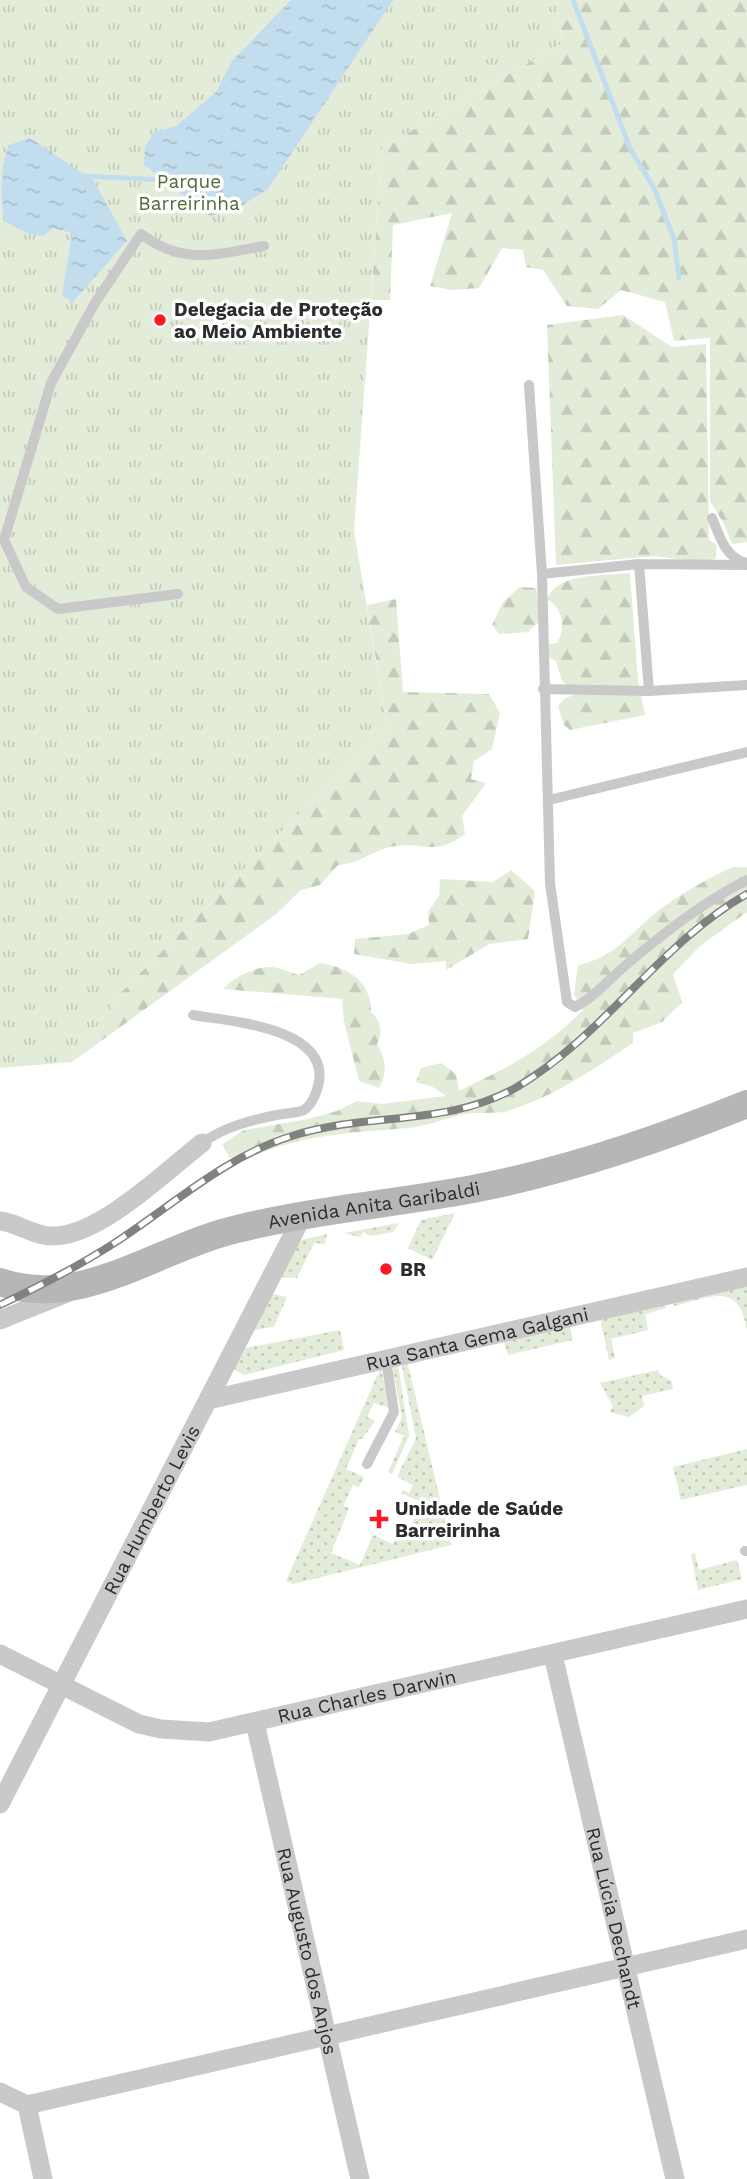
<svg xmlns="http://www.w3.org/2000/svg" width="747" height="2179" viewBox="0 0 747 2179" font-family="'Work Sans',sans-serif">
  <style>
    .grass { fill: url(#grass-dots) }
    .forest { fill: url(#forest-firs) }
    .park { fill: url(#park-tufts) }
    .water { fill: url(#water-ripples) }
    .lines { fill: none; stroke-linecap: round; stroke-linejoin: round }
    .stream { stroke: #c2ddee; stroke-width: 5 }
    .lane { stroke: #c9c9c9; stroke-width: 10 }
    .street { stroke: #c9c9c9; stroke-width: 19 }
    .secondary { stroke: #b6b6b6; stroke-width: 28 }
    .rail-casing { stroke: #818181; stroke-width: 8 }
    .rail { stroke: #fff; stroke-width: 5; stroke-dasharray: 16; stroke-linecap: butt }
    .poi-dot { fill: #f71b2a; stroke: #fff; stroke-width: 2.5 }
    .labels { text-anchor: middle; stroke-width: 7; stroke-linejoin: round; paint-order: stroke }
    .park-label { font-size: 19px; fill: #4f6c36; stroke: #fff }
    .poi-label { font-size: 19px; font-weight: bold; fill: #2c2c2c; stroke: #fff; text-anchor: start }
    .street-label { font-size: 19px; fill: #2c2c2c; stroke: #fff }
  </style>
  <defs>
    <pattern id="grass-dots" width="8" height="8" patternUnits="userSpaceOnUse" patternTransform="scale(1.75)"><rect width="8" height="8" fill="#e3ecd8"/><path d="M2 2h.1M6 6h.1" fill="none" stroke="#c3cbba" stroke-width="1.8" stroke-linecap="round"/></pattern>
    <pattern id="forest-firs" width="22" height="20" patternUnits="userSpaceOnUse" patternTransform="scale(1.75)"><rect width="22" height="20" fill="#e3ecd8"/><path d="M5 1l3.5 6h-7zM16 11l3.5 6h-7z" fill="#c3cbba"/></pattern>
    <pattern id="park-tufts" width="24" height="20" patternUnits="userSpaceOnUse" patternTransform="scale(1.75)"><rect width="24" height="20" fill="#e3ecd8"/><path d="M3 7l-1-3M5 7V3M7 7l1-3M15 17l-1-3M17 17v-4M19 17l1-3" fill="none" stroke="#c3cbba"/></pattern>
    <pattern id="water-ripples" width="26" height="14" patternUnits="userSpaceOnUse" patternTransform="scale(1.75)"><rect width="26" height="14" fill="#c2ddee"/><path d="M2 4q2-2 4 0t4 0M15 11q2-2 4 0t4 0" fill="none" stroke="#a7becc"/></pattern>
  </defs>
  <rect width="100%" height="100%" fill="#fff"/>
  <path class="grass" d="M455 1213 432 1260 408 1248 421 1220Z
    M399 1223 393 1232 371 1236 363 1232 360 1237 344 1233Z
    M327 1234 325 1244 314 1243 297 1278 279 1277 297 1241Z
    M747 1283V1331C739 1280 713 1297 674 1306L672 1302Z
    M270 1293 287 1297 274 1327 252 1330Z
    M665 1304 666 1308 645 1314 648 1330 611 1339 615 1358 609 1360 600 1318Z
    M568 1319 573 1340 508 1355 502 1336Z
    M340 1330 344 1350 244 1375 235 1370 234 1366 246 1348Z
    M407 1361 451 1545 293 1584 286 1581 381 1367 389 1408 374 1403 367 1417 375 1421 362 1439H359L346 1469 364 1477 359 1487 353 1485 343 1506 349 1508 331 1553 360 1565 373 1535 393 1544 399 1530 408 1533 421 1502 401 1493 403 1490 409 1493 413 1485 397 1477 416 1438 401 1362Z
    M398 1364 409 1436 392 1474 388 1472 404 1436 395 1432 402 1417 392 1365Z
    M658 1370 660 1375 672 1381 673 1389 642 1396 644 1406 629 1417 610 1412 613 1406 600 1383Z
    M747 1449V1485L681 1500 673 1467Z
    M695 1553 699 1570 737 1560 742 1579 698 1590 691 1554Z"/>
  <path class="forest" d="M556 0H747V542L732 544 724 524 710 501V338L674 341 665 302 621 290 598 309 567 306 543 270 526 267 523 250 502 248 479 288 451 290 430 286 452 213 393 225 390 300H371L382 148 562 43Z
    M623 315 672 347 706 344 709 540 716 544V558L706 563 655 556 556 565 547 325Z
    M630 573 638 681 645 715 570 730 564 725 558 706 565 698 577 694 562 681 556 661 549 657 547 644 557 643C566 627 563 610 548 599 556 572 607 576 630 573Z
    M520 587 536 588 541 620 528 632 499 634 492 625 503 602Z
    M396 599 403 692 489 694 500 713 492 749 474 761 471 779 486 783 462 816 465 834C433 858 422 840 390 847 370 852 361 863 338 865L320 885 301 890 275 915 72 1062 120 993 387 726 367 605Z
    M733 867H747V912L700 946 673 974 682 1002 662 1022 633 1033V1043C592 1070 554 1097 507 1111 499 1114 477 1112 465 1114 445 1118 429 1126 408 1128 349 1133 298 1134 243 1161L229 1157 223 1144 244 1130 308 1119 337 1111 357 1101 382 1104 446 1096 433 1087 416 1082 421 1068 441 1063 456 1074 459 1091C510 1066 542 1051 583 1010L574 994 578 965C619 956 631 931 662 908 684 892 708 878 733 867Z
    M511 870 535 891 528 939 489 944 446 970V961L411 964 354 954 355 939 408 934 429 925 428 912 439 896 440 879 493 882Z
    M320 963C348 967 372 982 371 1012 381 1021 383 1031 377 1044 386 1061 388 1071 379 1088L359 1081 344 1022 342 999 223 989C235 977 253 967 271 967 279 967 290 973 299 975Z"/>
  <path class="park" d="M0 0H556L562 43 382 148 354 530 387 726 120 993 72 1062 0 1068Z"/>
  <path class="water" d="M291 0H393L268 189 238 208 210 216 144 165 145 147 154 132 176 126 216 92 232 61Z
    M30 138 94 181 127 241 72 303 62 295 72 233 53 228 43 236 29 234 4 221C0 197 0 167 9 145Z"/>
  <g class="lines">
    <path class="stream" d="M573 0 630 148 655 190 674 239 679 278
      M84 176 162 180 168 177"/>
    <path class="lane" d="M529 385 542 574 550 883 567 1002 575 1007C595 997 609 979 626 965 665 932 702 903 747 880
      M712 518C720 537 725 557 746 563
      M639 564 747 565
      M542 574 639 564 649 691
      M178 594 58 609 26 587 4 540 51 383 95 303 141 234C183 266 217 254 264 246
      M543 689 649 691 747 685
      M549 800 747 752
      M193 1015C227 1021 328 1027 319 1082 317 1091 313 1104 304 1110 298 1113 285 1113 277 1115 251 1120 224 1127 202 1143
      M367 1464 394 1412 386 1360
      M745 1551H747"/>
    <g class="street">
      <path d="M0 1221C18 1223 34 1236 52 1236 99 1237 166 1171 202 1143"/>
      <path d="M0 1320 67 1293"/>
      <path id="s1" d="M208 1400 747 1277"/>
      <path id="s2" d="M0 1654 139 1724 161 1729 209 1732 747 1609"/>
      <path id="s3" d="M553 1655 675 2179"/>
      <path id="s4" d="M255 1723 360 2179"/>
      <path id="s5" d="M0 1804 303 1215"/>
      <path d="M0 2092 27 2105 747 1939"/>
      <path d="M27 2105 43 2179"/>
    </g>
    <path class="secondary" id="s6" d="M0 1282C81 1310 156 1249 233 1230 312 1210 393 1204 473 1189 567 1171 658 1140 747 1104"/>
    <g class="rail-casing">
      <path id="rail" d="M0 1305C40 1286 79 1266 116 1242 173 1205 226 1156 292 1136 365 1112 448 1127 517 1087 605 1035 659 944 747 894"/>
    </g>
    <use href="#rail" class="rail"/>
  </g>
  <g class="poi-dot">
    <circle cx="160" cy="320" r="7"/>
    <circle cx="386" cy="1269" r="7"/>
    <path d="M375.5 1508.5h7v7h7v7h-7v7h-7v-7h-7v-7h7z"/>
  </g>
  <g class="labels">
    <g class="park-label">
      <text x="189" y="188">Parque<tspan x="189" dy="22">Barreirinha</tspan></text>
    </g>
    <g class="poi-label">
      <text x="174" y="316">Delegacia de Proteção<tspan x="174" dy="22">ao Meio Ambiente</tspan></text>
      <text x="400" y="1276">BR</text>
      <text x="395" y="1515">Unidade de Saúde<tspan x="395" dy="22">Barreirinha</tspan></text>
    </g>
    <g class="street-label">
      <text dy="7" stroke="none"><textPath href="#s6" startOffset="387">Avenida Anita Garibaldi</textPath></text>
      <text dy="7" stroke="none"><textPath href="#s1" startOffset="276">Rua Santa Gema Galgani</textPath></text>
      <text dy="7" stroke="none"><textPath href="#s5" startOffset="331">Rua Humberto Levis</textPath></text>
      <text dy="7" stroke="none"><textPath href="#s2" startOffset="388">Rua Charles Darwin</textPath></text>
      <text dy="7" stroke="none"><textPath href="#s3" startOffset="270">Rua Lúcia Dechandt</textPath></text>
      <text dy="7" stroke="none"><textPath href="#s4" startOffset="234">Rua Augusto dos Anjos</textPath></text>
    </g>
  </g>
</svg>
